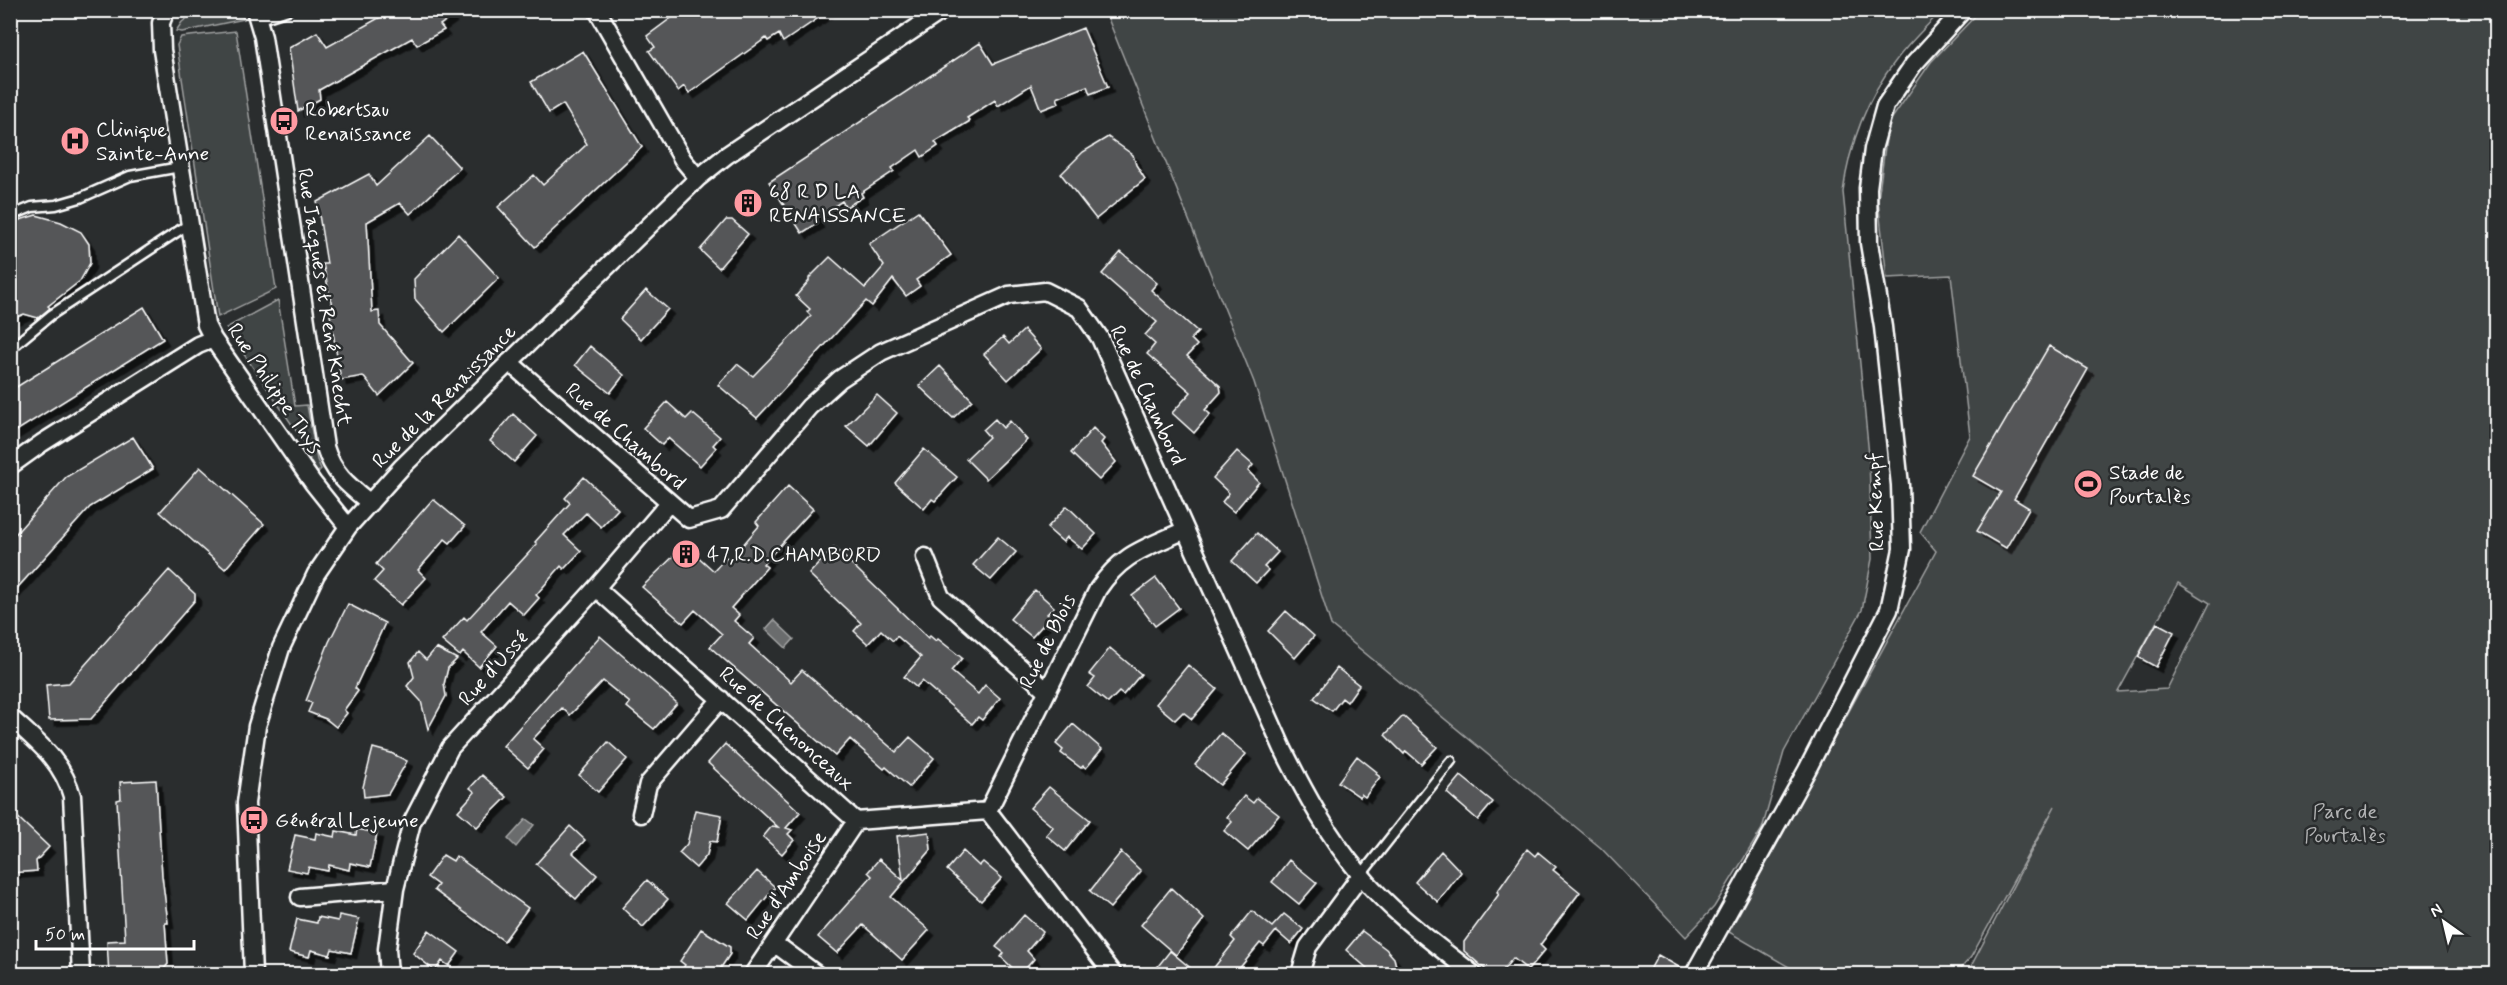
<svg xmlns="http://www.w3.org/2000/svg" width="2507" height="985" viewBox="0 0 2507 985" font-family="Mynerve,sans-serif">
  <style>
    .green { fill: #414445; stroke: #a0a2a2; stroke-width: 1.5; fill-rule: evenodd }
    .water { fill: #6a6c6d; stroke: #a6a7a7; stroke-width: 1.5 }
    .building { fill: #555758; stroke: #fff; stroke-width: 1.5; filter: url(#shadow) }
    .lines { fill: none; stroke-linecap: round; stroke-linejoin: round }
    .lane-casing { stroke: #fff; stroke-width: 13 }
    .street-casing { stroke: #fff; stroke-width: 21 }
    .lane { stroke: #2a2d2e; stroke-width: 8 }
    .street { stroke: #2a2d2e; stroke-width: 16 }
    .labels { text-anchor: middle; stroke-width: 5; stroke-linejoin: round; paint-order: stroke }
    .poi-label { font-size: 21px; fill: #fff; stroke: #2a2d2e; text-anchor: start }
    .street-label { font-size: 21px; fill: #fff; stroke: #2a2d2e }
    .park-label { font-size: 21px; fill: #b3b4b5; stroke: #2a2d2e }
  </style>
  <defs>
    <filter id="shadow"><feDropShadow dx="5.5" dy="5.5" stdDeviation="0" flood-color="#0009"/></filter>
  </defs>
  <rect width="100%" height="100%" fill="#2a2d2e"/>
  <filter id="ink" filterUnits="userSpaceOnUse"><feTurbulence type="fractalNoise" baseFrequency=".0167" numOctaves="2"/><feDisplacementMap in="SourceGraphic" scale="12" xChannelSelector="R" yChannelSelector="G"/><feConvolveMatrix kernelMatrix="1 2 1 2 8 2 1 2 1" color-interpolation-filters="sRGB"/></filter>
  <g filter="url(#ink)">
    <path class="green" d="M197 11H237L244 19 182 32 176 31 182 22Z
      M1105 11H1941C1926 27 1910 42 1897 59 1867 96 1849 146 1843 192L1869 455 1872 559 1862 610 1784 752 1762 829 1714 907 1686 937 1601 848 1331 625 1254 382Z
      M1980 11H2496V974H1967L2055 806 1971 957 1956 974H1801L1729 932 1936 551 1920 532 1970 436 1951 275 1887 278 1878 200 1888 124 1931 62ZM2178 583 2210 603 2167 689 2118 692Z
      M236 31 276 289 218 317 177 45 181 37Z
      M278 300 295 406 307 405 317 460 321 469 317 473 310 460 308 448 226 328Z"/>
    <path class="water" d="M774 620 794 639 786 648 766 629Z
      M526 819 534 825 516 847 508 839Z"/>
    <path class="building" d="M393 10H448L451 17 440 25 444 30 417 45 412 38 319 90 320 99 298 111 289 48 317 32 327 47Z
      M682 10H707L713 18 724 10H830L783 42 779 34 768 41 766 38 689 93 684 86 678 91 649 51 655 47 647 36Z
      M1083 28 1108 87 1090 94 1087 86 1057 98 1059 103 1041 110 1031 85 998 106 995 100 967 118 970 121 935 142 938 146 922 157 918 150 892 168 894 171 861 193 863 197 846 207 842 201 816 218 818 223 802 233 769 182 980 43 993 64Z
      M583 51 642 147 535 247 498 207 534 175 543 185 587 144 563 104 549 113 531 82Z
      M430 136 460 168 410 214 400 203 367 222 372 312 379 311 380 325 413 363 379 396 363 376 341 380 330 315H334L323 264H327L317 202 369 174 376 186Z
      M1108 137 1133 155 1136 165 1145 179 1096 219 1061 174 1083 152Z
      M918 211 951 255 916 280 920 286 906 296 893 279 872 306 866 301 757 418 718 385 737 364 753 376 811 316 807 312 810 309 796 296 809 281V278L830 257 865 288 884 266 869 244Z
      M36 215 61 222 81 232 89 244 90 263 80 281 48 306 50 308 38 318 24 314 10 320V223Z
      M726 220H732L748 234 719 268 700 250Z
      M458 234 499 278 444 332 415 299 414 279Z
      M1121 252 1157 283 1151 290 1198 332 1191 339 1197 345 1187 356 1220 386 1221 392 1205 410 1210 414 1194 433 1172 413 1191 392 1147 354 1155 344 1145 335 1157 322 1102 274Z
      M646 290 668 309 641 339 620 319Z
      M144 307 163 339 10 435V391Z
      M1024 330 1041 349 1008 380 984 354 1003 337 1009 344Z
      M590 346 624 375 610 393 575 365Z
      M2049 346 2088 369 2014 499 2029 508 2006 548 1977 531 2001 492 1973 476Z
      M940 366 972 400 953 418 919 386Z
      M877 395 897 413 869 446 846 426Z
      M667 402 686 419 692 413 720 437 713 445 716 448 700 466 668 438 662 445 643 428Z
      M513 414 537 436 514 462 490 441Z
      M995 419 1003 428 1010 421 1027 440 986 479 966 459 989 437 983 430Z
      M1093 428 1104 439 1101 443 1116 462 1099 480 1071 453Z
      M133 437 153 469 90 507 10 596V540L66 477Z
      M924 449 957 477 935 501 932 499 924 509 895 483Z
      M1237 451 1253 465 1248 471 1259 482 1234 512 1222 502 1229 493 1213 478Z
      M200 467 264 524 225 569 160 512Z
      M584 477 618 509 601 527 586 513 564 535 581 551 564 569 561 566 536 595 539 598 524 615 508 601 481 632 497 646 479 667 463 652 460 656 442 641 464 617 467 620 537 544 535 542 570 503 565 498Z
      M788 486 813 509 763 564 767 567 731 608 739 615 734 621 754 638 749 644 791 682 802 670 896 752 910 737 934 758 909 787 886 767 884 769 850 739 835 756 710 647 722 634 695 610 683 623 642 587 685 545 714 571 726 557 730 560 759 526 756 522Z
      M433 499 465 526 450 543 445 539 418 570 426 578 401 605 374 581 383 571 376 564Z
      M1067 506 1096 534 1082 549 1067 537 1063 542 1047 528Z
      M1257 533 1278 552 1264 567 1268 570 1256 583 1232 561Z
      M998 537 1016 552 991 580 973 565Z
      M834 547 928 638 930 636 936 641 938 639 962 658 951 671 978 694 985 685 1000 698 982 720 978 717 972 724 922 681 916 687 904 677 921 657 897 636 893 641 881 630 868 644 854 631 861 623 809 574Z
      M169 570 195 594V600L91 719 49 720 46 685 69 683Z
      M1156 578 1179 608 1155 626 1132 596Z
      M1035 590 1054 607 1047 614 1050 617 1032 637 1010 619Z
      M348 604 385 623 355 688 358 691 344 710 347 713 336 727 326 719 308 712 312 703 306 701 329 642Z
      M1286 611 1314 636 1295 658 1268 631Z
      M2157 623 2174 632 2156 667 2138 657Z
      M600 636 677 703 654 729 627 707 630 703 603 681 570 715 562 708 533 739 544 749 528 768 503 746Z
      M436 648 457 659 448 668 444 684 446 696 428 729 421 701 407 686 414 677 410 662 418 652 426 660Z
      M1110 648 1141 674 1123 695 1119 692 1108 703 1088 687 1095 678 1089 674Z
      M1188 665 1217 689 1192 719 1183 712 1175 720 1156 704Z
      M1337 668 1359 685 1347 702 1342 698 1332 711 1314 698Z
      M1403 716 1437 747 1421 764 1406 751 1404 754 1385 735Z
      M1073 724 1102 749 1086 768 1083 766 1081 768 1061 753 1063 750 1056 744Z
      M1221 733 1246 754 1220 785 1195 765Z
      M608 742 627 759 598 792 579 775Z
      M725 744 800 812 786 828 792 830 788 834 794 840 782 854 763 837 772 826 778 827 708 763Z
      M373 748 391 753 407 761 388 794 364 797 363 787Z
      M1357 756 1377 772 1376 774 1380 777 1365 797 1361 794 1360 797 1338 782Z
      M482 775 507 797 477 827 458 811 475 792 470 788Z
      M1461 776 1493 802 1478 820 1447 793Z
      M156 780 162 876 168 923H165L168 964 159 975H109L107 941 125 940 117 800 121 799 120 782Z
      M1049 787 1090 820 1065 851 1046 835 1053 827 1030 808Z
      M1244 796 1253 803 1257 798 1279 815 1248 851 1224 831 1232 822 1227 817Z
      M10 810 49 847 36 861 37 871 10 873Z
      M695 810 722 815 717 842 710 841 707 855 696 868 679 853 687 844Z
      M570 826 585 840 573 853 597 875 576 899 536 864Z
      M357 829 377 833 370 867 350 863 349 870 329 865 328 871 309 867 307 873 287 869 295 835 315 839 316 833 335 837 336 831 356 835Z
      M929 832 931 850 891 897 929 930 902 960 863 925 837 953 818 937 872 876 868 872 879 859 903 880 897 836Z
      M1527 849 1535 856 1538 852 1556 867 1553 870 1580 892 1540 945 1545 950 1528 970 1513 958 1499 975H1492L1464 951V942L1499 894 1497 892Z
      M963 851 979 866 983 862 1002 878 981 901 947 870Z
      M1441 851 1461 872 1438 902 1415 882Z
      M1121 852 1141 871 1110 908 1090 891Z
      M443 855 453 861 456 856 528 908 504 941 434 890 438 885 427 877Z
      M1289 860 1317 883 1299 904 1272 882Z
      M757 871 775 887 748 920 728 903Z
      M647 880 668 899 643 927 622 908Z
      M1171 888 1204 919 1176 955 1141 925Z
      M1252 911 1272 927 1284 914 1303 929 1291 944 1276 931 1264 946 1260 943 1234 975H1208L1235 941 1231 937Z
      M339 915 359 919 351 953 332 949 330 955 311 950 309 957 289 952 297 919 317 923 318 917 338 921Z
      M1024 915 1043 932 1027 951 1034 959 1020 975 1001 957 1004 953 996 947Z
      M701 929 730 947V954L716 975H679L685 965 680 961Z
      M429 930 459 952 449 966 442 961 435 971 413 953Z
      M1362 931 1386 949 1394 958 1396 966 1393 975H1375L1346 950Z
      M1170 951 1199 975H1151Z
      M1658 955 1684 970V975H1647Z"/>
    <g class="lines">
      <g class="lane-casing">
        <path id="lane" d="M454 10 455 12
          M258 20 288 10
          M10 216 32 207 56 205 80 198 130 176 180 167
          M10 349 51 315 189 224
          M1361 875 1451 761"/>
      </g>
      <g class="street-casing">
        <path id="street" d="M166 10 161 23 162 50 206 325 213 339 313 483 348 527
          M255 10 263 37 325 447C333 474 349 486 370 503
          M597 10 683 160 698 178
          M509 362 689 519 721 510 809 407 840 379 881 352 1009 295 1045 291 1079 308 1100 338 1283 749C1305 793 1328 836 1360 874 1392 913 1434 943 1473 974
          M10 466 42 443 198 345 213 339
          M925 557 941 597 1047 691
          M596 588 856 821 988 811 1113 974
          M10 717C37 742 62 760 72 796L81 974
          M988 811 1098 589C1123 552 1147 548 1185 530
          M641 814 648 784 721 699
          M300 897 395 889
          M774 943 816 974
          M253 974 246 803 257 726 281 648 316 574 348 527 401 468 698 178 727 155 943 10
          M389 974 387 949 395 889 412 822 450 748 596 588 668 504
          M753 974 856 821
          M1300 974 1308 947 1361 875
          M1694 974 1807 770 1889 610 1902 549 1900 485 1883 327 1869 243 1868 188 1873 149 1885 106 1913 65 1963 10"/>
      </g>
      <use href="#lane" class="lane"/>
      <use href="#street" class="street"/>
    </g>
  </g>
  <defs>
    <g id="bus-disc" transform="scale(1.5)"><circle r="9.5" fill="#ff9aa2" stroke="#2a2d2e"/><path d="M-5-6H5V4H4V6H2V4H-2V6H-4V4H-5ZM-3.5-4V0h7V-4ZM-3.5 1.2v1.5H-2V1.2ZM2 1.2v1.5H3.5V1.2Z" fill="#111"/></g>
    <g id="hospital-disc" transform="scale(1.5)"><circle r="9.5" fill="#ff9aa2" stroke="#2a2d2e"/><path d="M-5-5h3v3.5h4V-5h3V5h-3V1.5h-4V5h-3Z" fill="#111"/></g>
    <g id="building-disc" transform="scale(1.5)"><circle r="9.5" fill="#ff9aa2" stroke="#2a2d2e"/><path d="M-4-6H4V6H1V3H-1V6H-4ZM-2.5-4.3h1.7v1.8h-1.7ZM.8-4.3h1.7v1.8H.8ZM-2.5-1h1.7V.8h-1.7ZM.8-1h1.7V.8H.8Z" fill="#111"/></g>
    <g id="stadium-disc" transform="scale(1.5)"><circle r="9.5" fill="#ff9aa2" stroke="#2a2d2e"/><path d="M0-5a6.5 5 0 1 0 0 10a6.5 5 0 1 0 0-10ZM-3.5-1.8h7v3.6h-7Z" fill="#111"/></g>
  </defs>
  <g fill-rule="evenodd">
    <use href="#bus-disc" x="284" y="121"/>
    <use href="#hospital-disc" x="75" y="141"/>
    <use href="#building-disc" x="748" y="203"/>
    <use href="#stadium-disc" x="2088" y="484"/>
    <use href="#building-disc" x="686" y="554"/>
    <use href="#bus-disc" x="254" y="820"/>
  </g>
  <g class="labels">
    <g class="poi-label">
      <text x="305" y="116">Robertsau<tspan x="305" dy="24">Renaissance</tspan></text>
      <text x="96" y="136">Clinique<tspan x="96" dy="24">Sainte-Anne</tspan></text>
      <text x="769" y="198">68 R D LA<tspan x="769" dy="24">RENAISSANCE</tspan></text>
      <text x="2109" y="479">Stade de<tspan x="2109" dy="24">Pourtalès</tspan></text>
      <text x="707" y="561">47,R.D.CHAMBORD</text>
      <text x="275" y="827">Général Lejeune</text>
    </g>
    <g class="street-label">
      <text transform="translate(325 297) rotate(81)" y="7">Rue Jacques et René Knecht</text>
      <text transform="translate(275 388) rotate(56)" y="7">Rue Philippe Thys</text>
      <text transform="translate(1148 395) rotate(65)" y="7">Rue de Chambord</text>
      <text transform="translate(444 396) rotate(-45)" y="7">Rue de la Renaissance</text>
      <text transform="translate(626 436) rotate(41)" y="7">Rue de Chambord</text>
      <text transform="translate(1875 502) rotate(-92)" y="7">Rue Kempf</text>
      <text transform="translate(1047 641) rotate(-64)" y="7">Rue de Blois</text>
      <text transform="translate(493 668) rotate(-48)" y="7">Rue d'Ussé</text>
      <text transform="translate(787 728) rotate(42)" y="7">Rue de Chenonceaux</text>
      <text transform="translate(786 885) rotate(-56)" y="7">Rue d'Amboise</text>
    </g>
    <g class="park-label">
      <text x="2345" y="818">Parc de<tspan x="2345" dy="24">Pourtalès</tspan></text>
    </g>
  </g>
  <rect width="2507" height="985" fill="none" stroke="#2a2d2e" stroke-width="36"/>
  <rect x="18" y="18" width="2471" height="949" fill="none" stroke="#fff" stroke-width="2" filter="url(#ink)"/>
  <g transform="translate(2444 922) rotate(326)" stroke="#2a2d2e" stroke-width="4.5" paint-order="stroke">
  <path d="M0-4.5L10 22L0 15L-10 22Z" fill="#ffffff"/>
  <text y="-9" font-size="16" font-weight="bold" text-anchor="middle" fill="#ffffff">N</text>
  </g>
  <path d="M36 940v9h158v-9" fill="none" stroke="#ffffff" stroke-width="3"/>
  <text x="45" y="940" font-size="18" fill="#ffffff" stroke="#2a2d2e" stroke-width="4.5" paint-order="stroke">50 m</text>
</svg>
